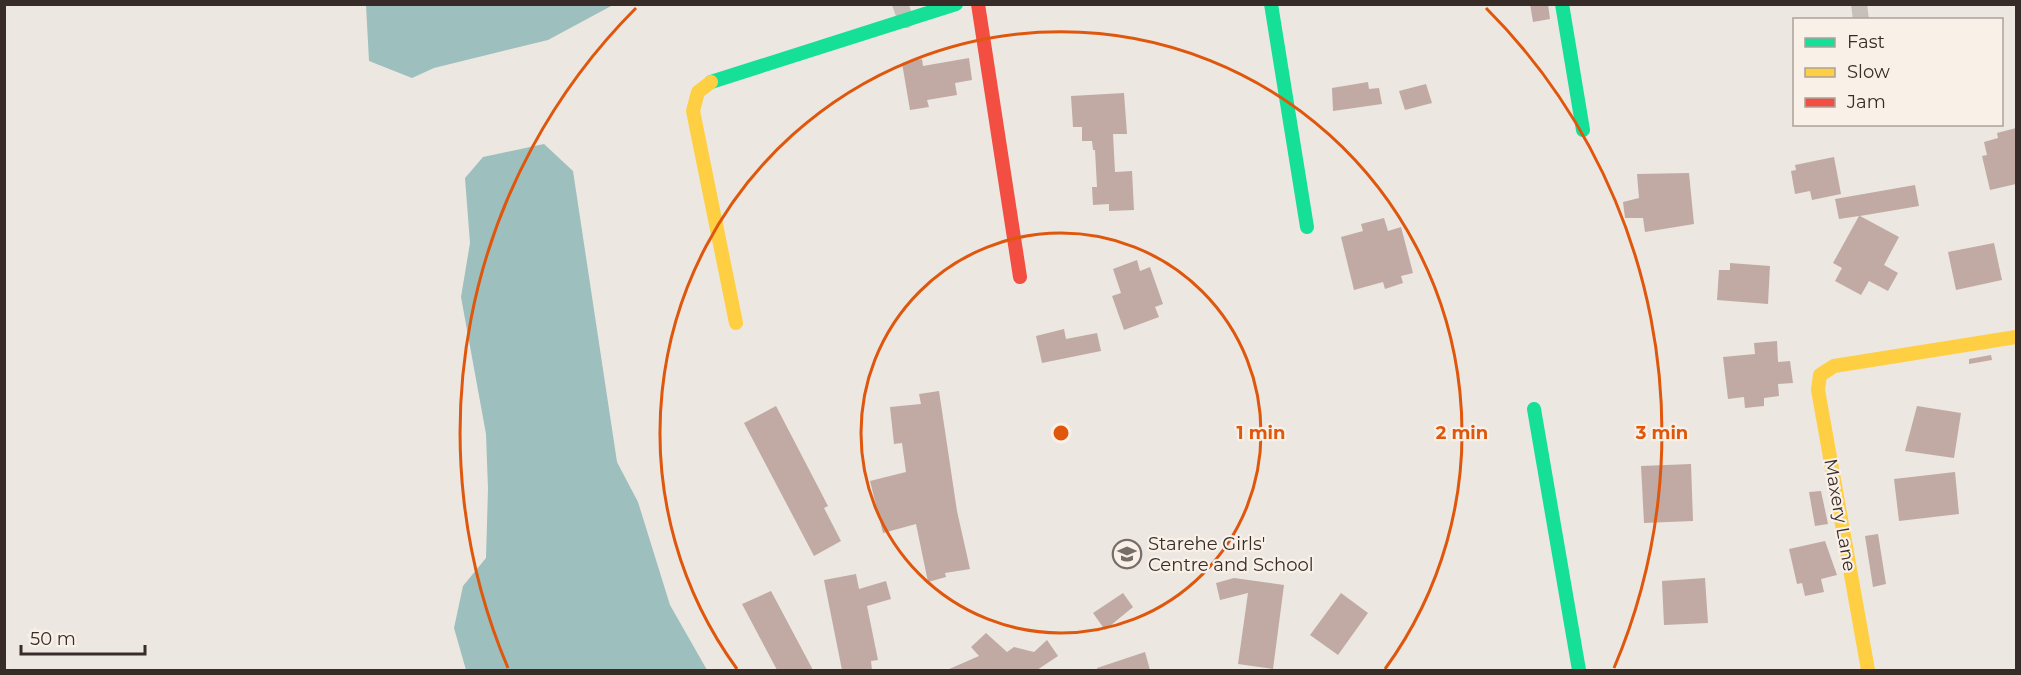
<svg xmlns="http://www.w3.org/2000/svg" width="2021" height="675" viewBox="0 0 2021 675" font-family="Montserrat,sans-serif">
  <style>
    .water { fill: #9dbfbe }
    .building { fill: #c0aaa3 }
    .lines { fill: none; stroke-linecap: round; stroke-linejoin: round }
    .street { stroke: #c6bfba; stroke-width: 16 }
    .fast { stroke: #16e098; stroke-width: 14 }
    .slow { stroke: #ffcf43; stroke-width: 14 }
    .jam { stroke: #f24e42; stroke-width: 14 }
    .ring { fill: none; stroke: #df570d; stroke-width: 3 }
    .labels { text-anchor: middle; stroke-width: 4.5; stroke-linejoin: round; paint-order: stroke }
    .street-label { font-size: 18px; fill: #372c28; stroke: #f9f1e8 }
    .poi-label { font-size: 18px; fill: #372c28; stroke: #f9f1e8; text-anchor: start }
    .centre { fill: #df570d; stroke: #f9f1e8; stroke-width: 3 }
    .ring-label { font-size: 18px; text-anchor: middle; font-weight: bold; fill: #df570d; stroke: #f9f1e8; stroke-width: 4.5; stroke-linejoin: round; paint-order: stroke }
  </style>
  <rect width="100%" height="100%" fill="#ede7e1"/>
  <path class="water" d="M366 5V4L613 5 548 40 434 68 412 78 369 61Z
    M544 144 573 171 617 462 638 502 670 605 707 670H466L454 628 463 586 486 558 488 489 486 434 461 297 470 243 465 178 483 157Z"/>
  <path class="building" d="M1530 4H1548L1550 19 1533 22Z
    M969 58 972 80 955 83 957 95 927 100 929 107 910 110 902 63 922 59 923 66Z
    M1368 82 1369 89 1379 88 1382 104 1333 111 1332 88Z
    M1426 84 1432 103 1405 110 1399 91Z
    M1124 93 1127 134H1113L1115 172 1132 171 1134 210 1109 211V204L1093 205 1092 187H1097L1095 150H1093L1092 141H1082V127H1073L1071 96Z
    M2016 128V184L1990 190 1982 156 1987 155 1984 142 1998 138 1997 133Z
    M1834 157 1841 194 1812 200 1810 191 1795 194 1791 171 1796 170 1795 165Z
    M1689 173 1694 224 1645 232 1643 218H1625L1623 202 1639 198 1637 174Z
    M1915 185 1919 206 1860 216 1899 237 1884 265 1898 273 1888 291 1869 281 1861 295 1835 281 1842 268 1833 263 1859 216 1839 219 1835 199Z
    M1384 218 1388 231 1401 227 1413 273 1401 276 1403 283 1385 289 1383 282 1354 290 1341 237 1363 231 1361 224Z
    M1994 243 2002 280 1956 290 1948 252Z
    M1137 260 1140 271 1150 267 1163 304 1155 307 1159 317 1124 330 1112 296 1121 293 1113 269Z
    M1730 263 1770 266 1768 304 1717 300 1719 270H1730Z
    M1064 329 1066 339 1097 333 1101 351 1042 363 1036 336Z
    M1777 341 1778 362 1790 361 1793 383 1778 384 1779 396 1764 398V406L1745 408 1744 397 1728 399 1723 357 1755 354 1754 343Z
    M1991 355 1992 360 1969 364V359Z
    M939 391 957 511 970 569 945 573 946 577 928 582 916 524 883 533 870 481 906 472 902 443 894 444 890 407 921 404 919 394Z
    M776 406 828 506 824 508 841 541 814 556 744 423Z
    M1917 406 1961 413 1954 458 1905 451Z
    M1691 464 1693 521 1644 523 1641 466Z
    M1955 472 1959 514 1899 521 1894 479Z
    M1821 491 1828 524 1815 526 1809 492Z
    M1878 534 1886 584 1873 587 1865 536Z
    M1825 541 1837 575 1821 579 1824 592 1805 596 1802 583 1797 584 1789 549Z
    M856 574 859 589 886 581 891 599 867 606 878 660 871 661 872 670H842L824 580Z
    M1234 578 1284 585 1273 669 1238 664 1248 593 1220 600 1216 583Z
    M1705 578 1708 623 1664 625 1662 581Z
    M771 591 813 670H777L742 604Z
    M1123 593 1133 607 1105 630 1093 613Z
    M1341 593 1368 613 1338 655 1310 635Z
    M986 633 1007 652 1014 647 1034 652 1047 640 1058 656 1037 670H947L979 656 971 647Z
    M1145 652 1150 670H1097V668Z"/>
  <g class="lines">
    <path class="street" d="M900 4 906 20
      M1859 4 1861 20"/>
    <path class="fast" d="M1271 4 1307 227
      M1562 4 1583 130
      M711 82 956 4
      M1534 409 1579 670"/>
    <path class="slow" d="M711 82 698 92 693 111 736 323
      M1868 670 1818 390 1820 375 1834 366 2016 337"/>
    <path class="jam" d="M978 4 1020 277"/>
  </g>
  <g class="ring">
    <circle cx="1061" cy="433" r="200"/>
    <path d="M737 669A401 401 0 1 1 1385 669"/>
    <path d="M508 668A601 601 0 0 1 636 8M1486 8A601 601 0 0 1 1614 668"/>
  </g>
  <defs>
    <g id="school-ring" transform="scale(1.5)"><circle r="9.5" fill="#f9f1e8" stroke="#776d69" stroke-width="1.5"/><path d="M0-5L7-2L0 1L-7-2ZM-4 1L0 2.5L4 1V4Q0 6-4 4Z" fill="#776d69"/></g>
  </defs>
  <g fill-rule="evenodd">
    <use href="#school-ring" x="1127" y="554"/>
  </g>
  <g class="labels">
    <g class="street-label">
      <text transform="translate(1840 515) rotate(80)" y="6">Maxery Lane</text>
    </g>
    <g class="poi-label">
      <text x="1148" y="550">Starehe Girls'<tspan x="1148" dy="21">Centre and School</tspan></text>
    </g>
  </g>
  <circle cx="1061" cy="433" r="9" class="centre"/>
  <g class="ring-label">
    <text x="1261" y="439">1 min</text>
    <text x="1462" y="439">2 min</text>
    <text x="1662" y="439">3 min</text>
  </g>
  <rect width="2021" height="675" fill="none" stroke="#372c28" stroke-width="12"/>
  <rect x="1793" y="18" width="210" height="108" fill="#f9f1e8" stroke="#aba29b" stroke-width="1.5"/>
  <rect x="1805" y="38" width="30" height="9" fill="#16e098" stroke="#aba29b" stroke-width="1.5"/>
  <text x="1847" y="48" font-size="18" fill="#372c28">Fast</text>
  <rect x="1805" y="68" width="30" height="9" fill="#ffcf43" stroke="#aba29b" stroke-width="1.5"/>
  <text x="1847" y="78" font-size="18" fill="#372c28">Slow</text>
  <rect x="1805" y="98" width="30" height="9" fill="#f24e42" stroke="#aba29b" stroke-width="1.5"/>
  <text x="1847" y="108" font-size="18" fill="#372c28">Jam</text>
  <path d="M21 645v9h124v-9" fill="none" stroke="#372c28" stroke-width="3"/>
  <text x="30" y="645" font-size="18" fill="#372c28" stroke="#f9f1e8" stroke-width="4.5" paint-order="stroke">50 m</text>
</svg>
